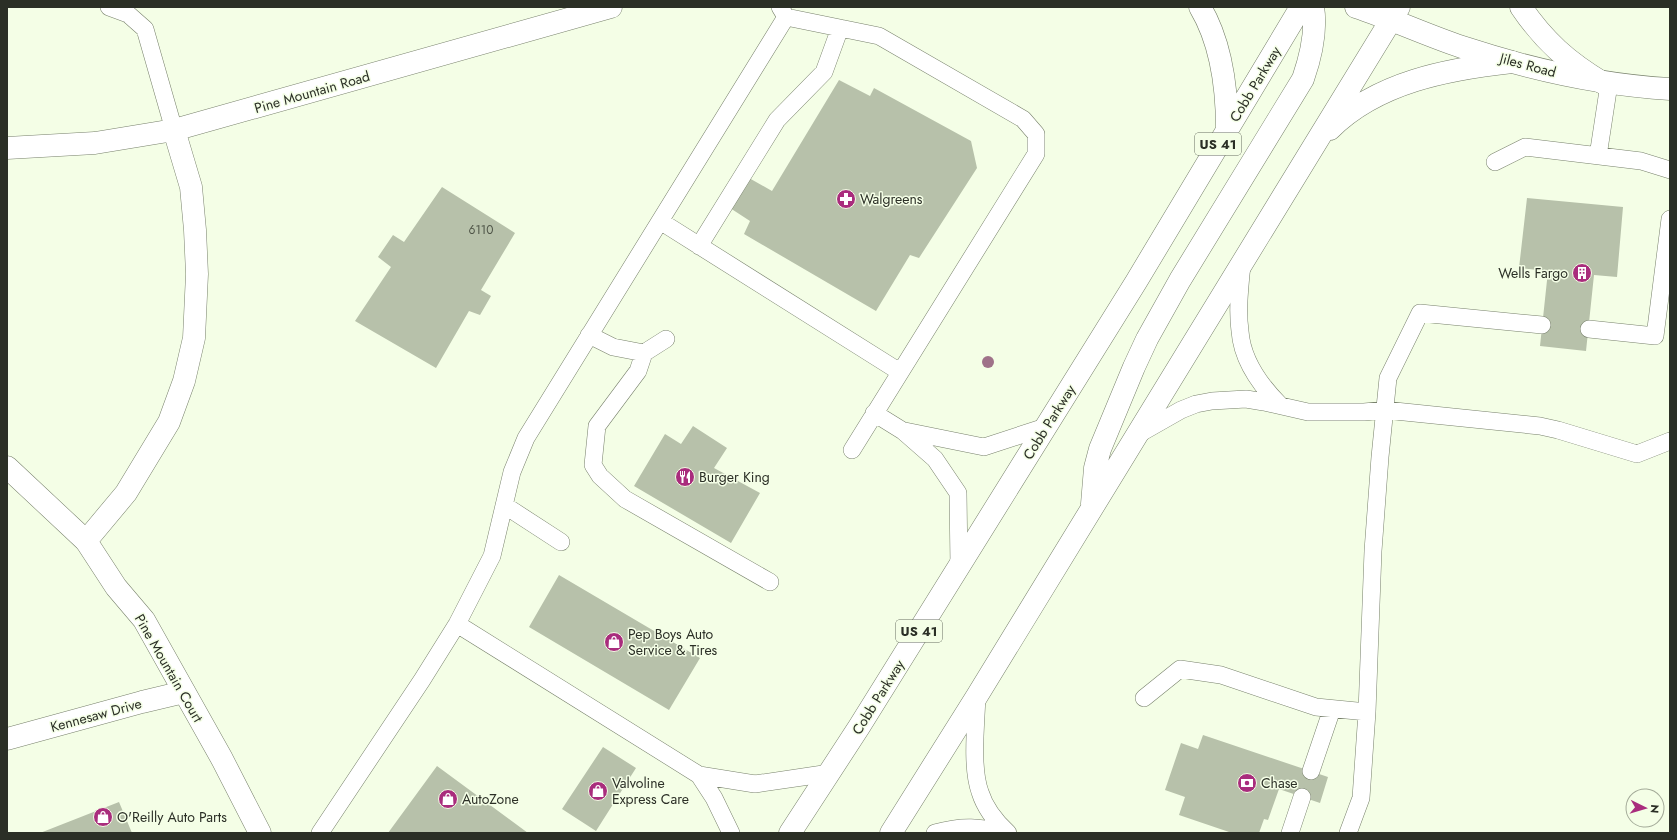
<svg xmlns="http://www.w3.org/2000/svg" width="1677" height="840" viewBox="0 0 1677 840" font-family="Jost,sans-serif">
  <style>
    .building { fill: #b7c1aa }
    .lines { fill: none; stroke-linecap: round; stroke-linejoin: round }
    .lane-casing { stroke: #78816c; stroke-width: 18 }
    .street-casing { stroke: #78816c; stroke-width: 23 }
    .secondary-casing { stroke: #78816c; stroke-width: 23 }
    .primary-casing { stroke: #78816c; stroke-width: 23 }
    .lane { stroke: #fff; stroke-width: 17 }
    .street { stroke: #fff; stroke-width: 22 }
    .secondary { stroke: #fff; stroke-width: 22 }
    .primary { stroke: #fff; stroke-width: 22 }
    .tree { fill: #9f7289 }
    .labels { text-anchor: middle; stroke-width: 3; stroke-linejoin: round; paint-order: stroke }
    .number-label { font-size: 12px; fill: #4e5447 }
    .shield { fill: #f4fee6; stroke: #676d60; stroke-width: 1 }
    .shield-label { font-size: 13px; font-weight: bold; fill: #2b2f26 }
    .street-label { font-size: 14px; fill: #2b2f26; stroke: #f4fee6 }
    .poi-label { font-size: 14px; fill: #2b2f26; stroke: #f4fee6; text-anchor: start }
  </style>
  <rect width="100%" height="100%" fill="#f4fee6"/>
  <path class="building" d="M839 80 870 96 874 88 971 141 977 168 919 258 910 255 876 311 744 234 750 221 730 208 749 178 772 191Z
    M442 187 515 233 481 290 491 296 480 315 469 311 436 368 355 321 391 267 378 257 393 235 404 242Z
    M1527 198 1623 207 1617 277 1594 275 1586 351 1540 346 1548 271 1519 268Z
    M693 426 727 448 714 468 760 493 731 543 634 486 665 434 681 444Z
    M559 575 700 658 669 710 529 627Z
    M1203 735 1328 777 1320 803 1279 789 1268 820 1264 819 1259 833H1232L1179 815 1185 797 1165 790 1181 743 1198 749Z
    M603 747 636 768 596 831 562 809Z
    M437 766 528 833H388Z
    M119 802 132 833H40Z"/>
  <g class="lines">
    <g class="lane-casing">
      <path id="lane" d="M109 7 128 14 145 29 174 130
        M786 17 879 36 1023 119 1036 134V154L852 450
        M1598 156 1609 84
        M1495 162 1525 147 1641 161 1670 170
        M660 221 900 372
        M699 246 777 120 824 72 840 28
        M1242 264C1240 286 1237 309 1240 331 1242 360 1261 386 1280 405
        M1589 329 1655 336 1670 219
        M589 335 613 347 644 353 666 339
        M644 353 638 371 597 426 593 465 600 476 625 499 770 582
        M874 413 903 431 935 459 958 493 959 566
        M905 431 984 447 1045 427
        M1137 435 1181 410 1196 404 1212 401 1246 399 1264 402 1308 412H1364L1385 410 1540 426 1558 430 1637 454 1670 441
        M504 505 561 542
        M457 624 699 775 714 798 731 833
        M977 696C976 724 971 767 980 792 985 808 996 822 1008 833
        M1144 698 1180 669 1221 675 1316 707 1367 712
        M1311 771 1332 709
        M699 775 755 784 830 773
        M320 833 422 680 457 624 492 556 512 472 526 438 786 17 780 7
        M935 833C963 825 979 827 1007 833
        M1290 833 1302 797
        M1348 833 1361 798 1367 712 1373 551 1380 457 1388 378 1420 313 1542 325"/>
    </g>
    <g class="street-casing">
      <path id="street" d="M7 467 86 541
        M7 739 142 702 184 692"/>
    </g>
    <g class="secondary-casing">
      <path id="secondary" d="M1356 7C1392 19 1426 35 1462 47 1529 69 1599 85 1670 89
        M174 130 191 187 195 230 197 274 194 338 184 381 169 422 126 493 86 541 116 587 144 620 222 759 260 833
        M7 148 95 143 174 130 611 7"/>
    </g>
    <g class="primary-casing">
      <path id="primary" d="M1200 7C1222 44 1227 88 1227 129
        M1521 7C1544 41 1568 62 1603 83
        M1330 129C1377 82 1448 69 1512 62
        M1092 504 1095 468 1100 449 1134 367 1147 339 1180 280 1303 79C1311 56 1317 31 1313 7
        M790 833 859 727 1136 282 1301 7
        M891 833 977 696 1399 7"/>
    </g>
    <use href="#lane" class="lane"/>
    <use href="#street" class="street"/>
    <use href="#secondary" class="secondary"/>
    <use href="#primary" class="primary"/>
  </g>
  <circle class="tree" cx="988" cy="362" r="6"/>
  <defs>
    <g id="pharmacy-disc" transform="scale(1)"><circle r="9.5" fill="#a92c7d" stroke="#f4fee6"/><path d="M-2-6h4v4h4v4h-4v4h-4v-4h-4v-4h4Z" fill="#fff"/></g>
    <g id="building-disc" transform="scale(1)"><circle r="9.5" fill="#a92c7d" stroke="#f4fee6"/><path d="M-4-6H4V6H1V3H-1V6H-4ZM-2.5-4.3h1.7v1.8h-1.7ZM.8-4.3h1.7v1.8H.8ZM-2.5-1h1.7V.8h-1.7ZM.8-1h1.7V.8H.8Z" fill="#fff"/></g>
    <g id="restaurant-disc" transform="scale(1)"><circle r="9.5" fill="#a92c7d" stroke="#f4fee6"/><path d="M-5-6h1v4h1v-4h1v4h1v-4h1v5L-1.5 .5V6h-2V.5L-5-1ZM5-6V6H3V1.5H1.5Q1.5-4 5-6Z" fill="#fff"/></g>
    <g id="shop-disc" transform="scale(1)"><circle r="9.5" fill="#a92c7d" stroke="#f4fee6"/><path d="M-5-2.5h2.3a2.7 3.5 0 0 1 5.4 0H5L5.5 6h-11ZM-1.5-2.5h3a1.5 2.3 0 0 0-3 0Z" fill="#fff"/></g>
    <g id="bank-disc" transform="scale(1)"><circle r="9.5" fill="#a92c7d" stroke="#f4fee6"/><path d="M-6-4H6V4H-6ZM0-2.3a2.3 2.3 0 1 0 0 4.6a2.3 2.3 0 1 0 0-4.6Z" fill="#fff"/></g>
  </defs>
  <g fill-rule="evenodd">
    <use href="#pharmacy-disc" x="846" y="199"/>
    <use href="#building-disc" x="1582" y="273"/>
    <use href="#restaurant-disc" x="685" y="477"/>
    <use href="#shop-disc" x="614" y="642"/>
    <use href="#bank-disc" x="1247" y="783"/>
    <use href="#shop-disc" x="598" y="791"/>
    <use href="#shop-disc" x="448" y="799"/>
    <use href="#shop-disc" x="103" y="817"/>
  </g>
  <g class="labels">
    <g class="number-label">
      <text x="481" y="234">6110</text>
    </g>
    <g class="shield">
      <rect x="1195" y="133" width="46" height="22" rx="3"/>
      <rect x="896" y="620" width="46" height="22" rx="3"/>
    </g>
    <g class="shield-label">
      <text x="1218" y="149">US 41</text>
      <text x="919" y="636">US 41</text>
    </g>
    <g class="street-label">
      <text transform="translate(1528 65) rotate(15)" y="5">Jiles Road</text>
      <text transform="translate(1255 84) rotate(-59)" y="5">Cobb Parkway</text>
      <text transform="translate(312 92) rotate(-16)" y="5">Pine Mountain Road</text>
      <text transform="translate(1049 422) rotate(-58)" y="5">Cobb Parkway</text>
      <text transform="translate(169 668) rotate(60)" y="5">Pine Mountain Court</text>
      <text transform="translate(878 697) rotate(-58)" y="5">Cobb Parkway</text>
      <text transform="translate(96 715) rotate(-15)" y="5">Kennesaw Drive</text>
    </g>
    <g class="poi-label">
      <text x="860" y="204">Walgreens</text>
      <text x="1568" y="278" text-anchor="end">Wells Fargo</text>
      <text x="699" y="482">Burger King</text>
      <text x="628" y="639">Pep Boys Auto<tspan x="628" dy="16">Service &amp; Tires</tspan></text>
      <text x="612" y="788">Valvoline<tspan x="612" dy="16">Express Care</tspan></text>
      <text x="1261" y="788">Chase</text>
      <text x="462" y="804">AutoZone</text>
      <text x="117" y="822">O'Reilly Auto Parts</text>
    </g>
  </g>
  <rect width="1677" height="840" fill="none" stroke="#2b2f26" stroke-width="16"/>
  <g transform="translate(1645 808) rotate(95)"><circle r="19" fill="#f4fee6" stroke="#a4ab99"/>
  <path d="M0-3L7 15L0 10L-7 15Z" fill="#a92c7d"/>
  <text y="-6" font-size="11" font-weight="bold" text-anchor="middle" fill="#2b2f26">N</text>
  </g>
</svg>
